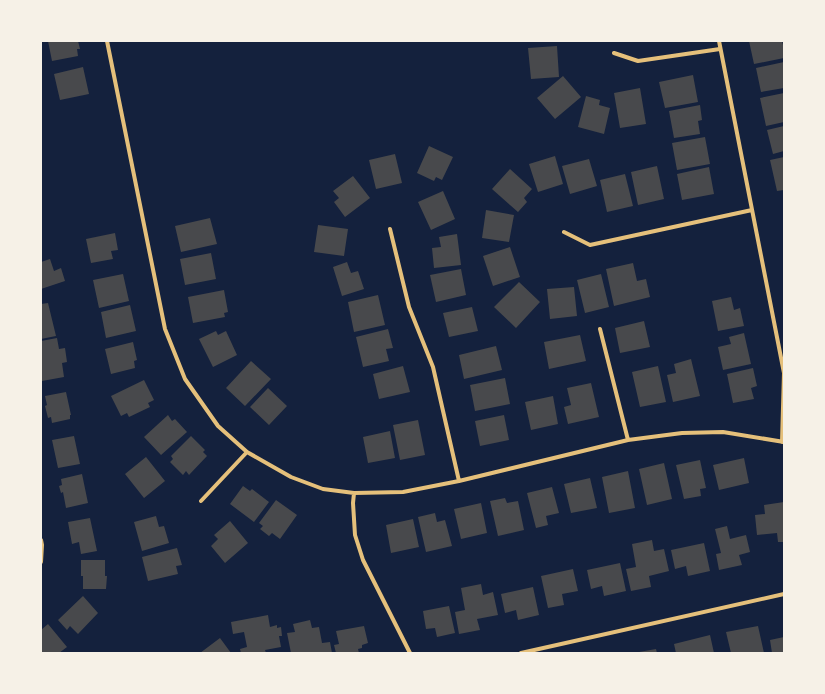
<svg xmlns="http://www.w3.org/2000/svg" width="825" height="694" viewBox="0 0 825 694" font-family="'Golos Text',sans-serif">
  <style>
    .building { fill: #48494c }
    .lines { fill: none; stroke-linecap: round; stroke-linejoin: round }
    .minor { stroke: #e5c07b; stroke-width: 4 }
  </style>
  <rect width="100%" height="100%" fill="#14213d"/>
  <path class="building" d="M48 41H78L80 49H77L78 56 52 61Z
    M749 41H782L784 49V58L754 64Z
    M557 46 559 77 531 79 528 48Z
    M784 62V88L761 92 756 68Z
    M83 67 89 94 60 100 54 74Z
    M693 75 698 102 665 108 659 82Z
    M563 76 581 97 555 119 537 98Z
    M640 88 646 124 620 128 614 93Z
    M784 93V122L766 126 760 98Z
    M586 96 600 100 599 105 610 108 604 134 578 127Z
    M700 105 702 120 698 121 700 134 674 138 669 111Z
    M784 126V151L773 154 767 130Z
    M705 137 710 164 677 170 672 143Z
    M429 146 453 157 442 180 436 177 434 181 417 173Z
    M395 154 402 183 376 189 369 160Z
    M555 156 563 184 538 192 529 164Z
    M784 157V190L777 191 770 160Z
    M589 159 597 186 570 194 562 166Z
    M657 166 664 199 638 205 631 172Z
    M709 167 714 194 682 200 677 174Z
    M510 169 532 189 524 198 527 202 518 212 492 189Z
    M625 174 633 206 607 212 600 180Z
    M353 176 370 198 345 217 334 202 339 198 333 191Z
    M443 191 455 219 431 230 418 202Z
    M486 210 514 215 509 242 482 238Z
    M210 218 217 244 181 252 175 226Z
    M318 225 348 229 344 256 314 252Z
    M115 233 118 250 111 251 113 259 91 263 86 239Z
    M457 234 461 265 434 268 432 248 441 247 439 237Z
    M510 247 520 277 493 286 483 256Z
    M211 253 216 279 185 285 180 259Z
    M50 259 54 271 61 268 65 281 41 289V262Z
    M347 262 351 273 358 271 364 289 342 296 333 267Z
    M633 263 637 281 646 279 650 297 614 306 606 269Z
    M461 269 466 295 436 302 430 275Z
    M123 274 129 301 99 308 93 280Z
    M601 274 609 307 585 313 577 280Z
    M519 282 540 302 516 328 494 307Z
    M574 287 577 316 550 319 547 289Z
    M224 290 228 312 224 313 225 317 193 323 188 297Z
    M378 295 385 325 354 332 348 302Z
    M731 297 734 310 740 308 744 326 718 331 712 301Z
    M48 303 56 336 41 339V304Z
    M130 305 136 331 106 338 101 312Z
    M472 307 478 331 449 337 443 313Z
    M644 321 650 347 620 353 615 328Z
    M388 329 393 348 386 349 389 361 363 367 356 337Z
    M216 331 218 335 226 331 237 355 213 367 199 339Z
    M744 333 751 364 723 370 718 347 731 344 729 337Z
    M580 335 586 361 549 369 544 342Z
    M57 338 59 349 65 348 67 362 62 363 64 377 42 381 41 376V341Z
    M133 342 137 360 134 361 135 368 111 374 105 349Z
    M496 346 502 370 464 379 459 355Z
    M691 359 700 396 673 402 667 375 676 373 674 364Z
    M251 361 271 379 245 406 226 388Z
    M403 366 410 392 379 399 373 374Z
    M658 366 666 402 640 407 632 372Z
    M753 368 757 386 751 388 754 399 733 403 727 374Z
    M505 378 510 404 475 411 470 385Z
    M144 380 154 400 148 403 150 407 129 417 127 413 121 416 111 396Z
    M591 383 599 417 568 424 564 407 571 405 567 388Z
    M268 388 287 406 269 425 250 407Z
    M66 392 71 415H70V419L52 423 51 417 48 418 45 406 47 405 45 396Z
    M553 396 558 424 531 430 525 402Z
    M168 415 172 421 175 419 187 432 161 455 144 437Z
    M504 415 509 440 480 446 475 421Z
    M418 420 425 455 400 460 393 425Z
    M390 431 395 458 368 463 363 437Z
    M74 436 80 464 58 468 52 440Z
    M191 436 205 450 203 452 207 456 189 475 186 471 183 475 170 462 173 459 171 456Z
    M146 457 165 481 144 498 125 474Z
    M744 458 749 483 719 490 713 465Z
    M700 460 706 488 700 489 701 496 684 499 676 465Z
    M664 463 672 499 647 505 639 469Z
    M628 471 635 508 609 513 602 477Z
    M82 474 88 503 66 508 63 492 61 493 59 486 62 485 61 479Z
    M590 478 597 508 571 513 564 484Z
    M243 486 250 491 252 489 269 502 254 522 230 504Z
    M552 487 559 513 546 516 548 525 536 528 527 493Z
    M505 498 507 503 518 501 524 530 498 536 490 501Z
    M276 500 297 515 280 539 272 533 269 536 260 529 263 526 259 523Z
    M784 502V542H778L777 533 757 535 755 515 765 514 764 505Z
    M481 503 487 533 461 539 454 509Z
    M435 513 437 522 445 520 452 546 426 552 418 517Z
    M156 516 159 527 164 526 169 543 142 551 134 522Z
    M90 518 97 551 81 554 79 542 72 544 68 522Z
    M413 519 419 547 391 553 386 525Z
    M230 521 248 543 225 563 211 546 218 539 214 535Z
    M727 526 730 539 746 535 750 552 739 555 742 565 719 570 716 554 721 553 715 529Z
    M652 540 654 551 664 549 669 571 649 576 651 587 631 591 626 569 636 567 632 544Z
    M704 543 710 571 688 576 686 566 675 569 671 550Z
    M177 548 182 565 176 566 178 574 148 581 142 557Z
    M81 560H105V576H107L106 589H83V576H81Z
    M620 563 626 591 604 596 602 586 591 589 587 570Z
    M573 569 578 591 562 594 564 605 548 608 541 576Z
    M481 584 483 595 493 592 498 615 477 619 480 630 459 634 455 612 465 610 461 588Z
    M533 587 539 615 518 620 516 610 505 613 501 594Z
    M83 596 98 613 78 634 70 626 67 630 58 620Z
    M449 606 455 633 437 637 435 628 426 629 423 611Z
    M268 615 270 627 277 625V628L281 627 282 636H279L281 647 265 650 266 653H241L240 649 247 647 244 632 233 634 231 622Z
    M310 620 312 628 319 627 322 643 330 642 332 653H291L287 633 295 632 293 624Z
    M48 624 67 647 59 653H41V630Z
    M364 626 368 643 362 645V648L358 649 359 653H336L334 645 339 644 336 631Z
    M758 626 764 653H741V652L731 653 726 632Z
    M710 635 714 653H676L674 644Z
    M784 637V653H772L770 640Z
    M220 638 231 653H200Z
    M656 649 657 653H639V652Z"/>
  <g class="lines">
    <path class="minor" d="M107 41 165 329 185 379 218 426 247 452 291 477 323 489 354 493 353 503 355 535 363 560 410 653
      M719 41 784 373 782 442
      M614 53 638 61 720 49
      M390 229 409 307 433 367 459 481
      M564 232 590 245 752 210
      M600 329 628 440
      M354 493 403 492 459 481 628 440 682 433 723 432 784 442
      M201 501 247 452
      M41 540 42 545 41 562
      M521 653 784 594"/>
  </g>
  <rect width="825" height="694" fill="none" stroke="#f6f1e7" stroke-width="84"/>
</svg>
